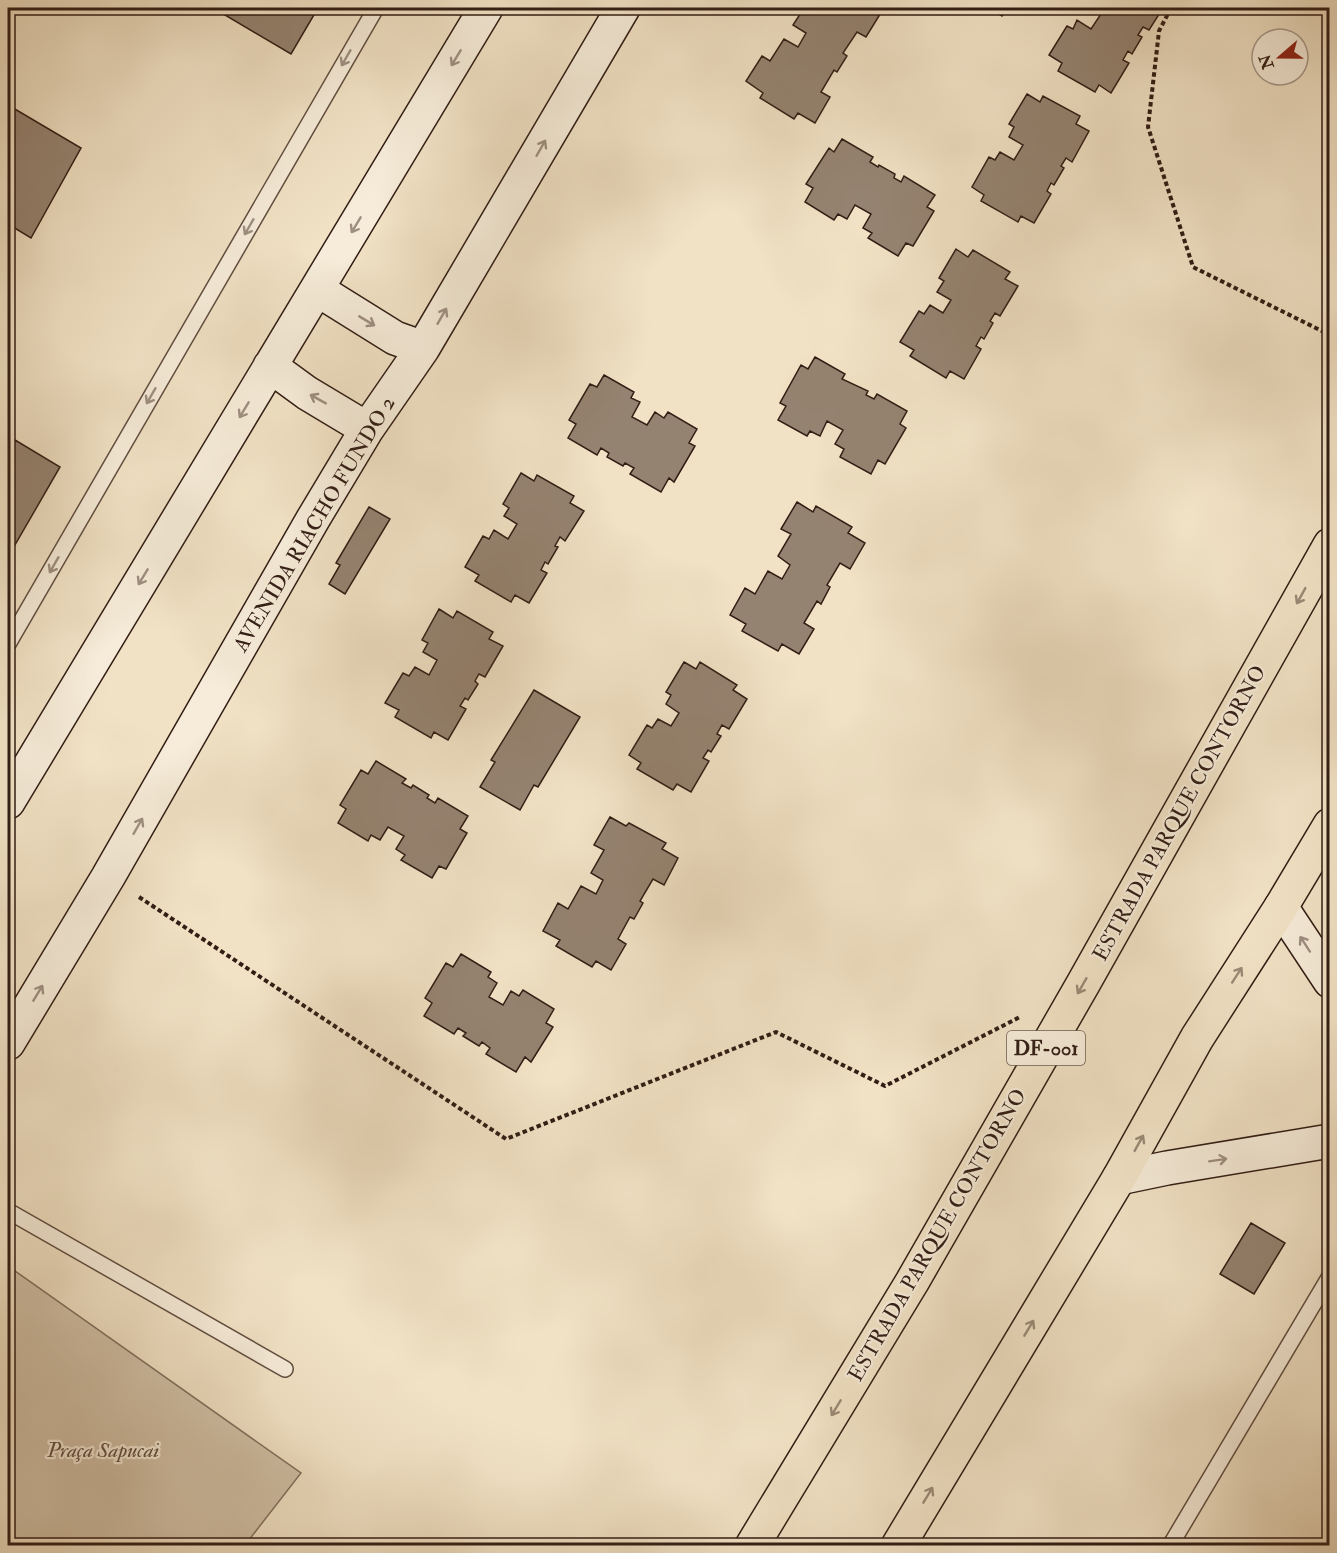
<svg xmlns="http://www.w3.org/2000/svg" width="1337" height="1553" viewBox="0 0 1337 1553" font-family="'IM FELL Double Pica',serif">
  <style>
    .green { fill: #d1c1a7; stroke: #826f5e; stroke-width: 1.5 }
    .building { fill: #958371; stroke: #321d15; stroke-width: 1.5 }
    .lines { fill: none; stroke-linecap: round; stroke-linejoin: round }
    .lane-casing { stroke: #624e41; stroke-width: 18 }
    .secondary-casing { stroke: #321d15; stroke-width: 36 }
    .highway-casing { stroke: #321d15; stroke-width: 36 }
    .path { stroke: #321d15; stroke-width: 4; stroke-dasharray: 4.5 3; stroke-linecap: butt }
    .lane { stroke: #f6ecd9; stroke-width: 15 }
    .secondary { stroke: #f6ecd9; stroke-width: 33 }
    .highway { stroke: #f1e2c5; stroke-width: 33 }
    .oneway { stroke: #9e8f81 }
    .oneway2 { stroke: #9b8976 }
    .labels { text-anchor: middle; stroke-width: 4.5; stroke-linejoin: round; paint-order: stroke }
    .shield { fill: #f6ecd9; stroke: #6d5b50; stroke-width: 1.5 }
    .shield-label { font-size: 20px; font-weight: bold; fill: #321d15 }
    .street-label { font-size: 21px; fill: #321d15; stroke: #f6ecd9 }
    .park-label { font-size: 21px; font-style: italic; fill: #624e41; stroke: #f6ecd9 }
  </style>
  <rect width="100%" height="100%" fill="#f1e2c5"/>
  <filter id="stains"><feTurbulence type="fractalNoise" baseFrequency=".00333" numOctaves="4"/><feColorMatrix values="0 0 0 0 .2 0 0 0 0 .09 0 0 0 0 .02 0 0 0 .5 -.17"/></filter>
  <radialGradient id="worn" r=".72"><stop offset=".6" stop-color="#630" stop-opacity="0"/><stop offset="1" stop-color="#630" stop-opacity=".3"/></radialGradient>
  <path class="green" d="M8 1266 301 1473 245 1545H8Z"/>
  <path class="building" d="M223 8H318L291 54 220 12Z
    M804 8H875L882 11 866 37 857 32 843 53 847 56 837 72 834 70 821 92 830 97 815 123 798 113 794 119 760 98 763 93 746 81 762 56 770 61 784 39 798 47 806 33 793 25Z
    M989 8H1007L1002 16Z
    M1090 8H1163L1149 30 1143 27 1138 35 1142 37 1132 54 1128 51 1123 60 1129 63 1111 93 1099 85 1095 92 1058 71 1062 63 1049 55 1067 26 1073 29 1077 20 1091 29 1101 14Z
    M1027 94 1040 102 1043 96 1080 116 1076 124 1089 131 1072 162 1066 158 1061 166 1064 168 1054 185 1051 183 1047 191 1051 194 1034 223 1021 216 1018 222 981 201 984 195 972 187 989 157 995 160 1000 152 1014 160 1023 145 1009 137 1014 127 1009 124Z
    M8 105 81 148 31 238 8 224Z
    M842 139 873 157 870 162 878 167 879 165 895 174 894 178 901 182 904 176 935 195 927 207 934 211 913 246 906 243 898 256 868 238 872 233 863 228 871 214 855 205 847 219 838 214 834 220 805 202 813 188 806 184 829 148 834 152Z
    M956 249 968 257 973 250 1010 272 1005 279 1018 286 1000 316 995 313 990 321 993 323 984 339 981 337 976 346 981 349 964 379 950 371 946 378 910 356 914 350 900 342 919 311 924 314 930 305 943 313 951 300 937 292 944 281 939 278Z
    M815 357 845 374 842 379 868 391 866 395 874 399 877 394 907 411 900 424 906 428 885 464 878 460 871 474 840 457 844 449 835 444 843 430 827 421 820 436 810 431 807 436 778 420 786 406 780 403 801 365 808 369Z
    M604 375 634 392 631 398 640 402 632 417 647 425 655 412 664 418 668 412 697 429 689 443 695 446 674 482 669 478 661 492 630 474 634 468 625 463 623 466 607 457 609 453 601 448 597 455 568 438 576 424 569 420 590 384 597 387Z
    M15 440 60 467 8 557V448L10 450Z
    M521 473 534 481 537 475 574 496 570 503 584 511 565 541 560 537 555 546 558 547 548 564 545 562 541 570 547 573 529 603 515 595 511 602 475 581 479 575 465 567 483 536 489 539 494 530 508 539 517 524 504 516 509 508 503 504Z
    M797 502 813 512 816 506 852 527 848 533 865 543 850 569 840 563 827 585 830 587 821 604 817 601 804 623 814 629 799 654 782 644 778 651 742 631 746 624 730 615 745 588 755 594 768 571 782 579 790 565 778 556 791 534 781 529Z
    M369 507 390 519 345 594 329 584 340 565 336 563Z
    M439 609 453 618 457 611 493 632 489 639 503 646 485 677 479 674 475 681 478 684 468 700 465 698 460 706 466 709 448 740 434 732 431 738 395 717 399 710 385 703 403 673 409 676 415 667 429 675 437 660 423 652 428 643 422 640Z
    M684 662 696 669 700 662 737 685 733 690 747 699 729 729 722 725 717 734 721 736 711 752 708 750 703 758 709 761 691 792 677 784 673 790 637 769 641 763 629 755 647 725 652 728 658 719 671 726 679 713 666 704 671 695 666 692Z
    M534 690 580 717 538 787 534 785 520 810 480 787 495 762 491 760Z
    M376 761 406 779 402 783 411 788 413 785 429 795 427 798 435 803 438 798 468 816 460 829 467 833 446 869 439 866 432 878 401 860 405 855 396 849 404 836 388 827 380 840 371 835 368 841 338 823 346 809 340 805 361 770 368 774Z
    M610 817 626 826 629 823 666 843 662 849 678 858 664 885 653 879 640 901 643 903 634 919 630 917 618 939 626 944 611 970 596 961 592 967 556 946 560 940 543 931 558 903 568 909 581 886 596 894 603 880 591 873 604 850 594 845Z
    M461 954 491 972 488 977 497 983 489 997 503 1005 511 991 519 996 523 990 554 1009 546 1023 553 1027 531 1062 525 1057 516 1072 486 1054 490 1048 482 1042 479 1046 463 1036 466 1033 458 1028 454 1034 424 1016 432 1003 425 998 446 963 453 967Z
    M1251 1223 1285 1243 1254 1294 1220 1274Z"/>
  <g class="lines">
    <g class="lane-casing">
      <path id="lane" d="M8 644 376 8
        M8 1211 285 1369
        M1170 1546 1330 1276
        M1329 1546 1330 1545"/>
    </g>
    <g class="secondary-casing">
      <path id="secondary" d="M318 290 395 338 423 348
        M270 366 307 393 367 429
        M8 802 486 8
        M1281 907 1330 981
        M8 1043 108 877 313 519 367 429 423 348 623 8
        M1119 1178 1167 1168 1330 1141"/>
    </g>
    <g class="highway-casing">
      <path id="highway" d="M752 1546 912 1282 1083 984 1330 545
        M898 1546 1119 1178 1197 1038 1281 907 1330 825"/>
    </g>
    <path class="path" d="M1171 8 1159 31 1148 127 1193 267 1330 335
      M139 897 506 1139 776 1032 885 1086 1020 1017"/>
    <use href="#lane" class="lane"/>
    <use href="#secondary" class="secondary"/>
    <use href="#highway" class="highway"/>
  </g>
  <defs><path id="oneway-shaft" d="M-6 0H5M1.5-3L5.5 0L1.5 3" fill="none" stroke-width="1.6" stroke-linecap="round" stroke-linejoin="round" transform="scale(1.5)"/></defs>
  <g class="oneway">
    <use href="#oneway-shaft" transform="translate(346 58) rotate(120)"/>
    <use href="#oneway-shaft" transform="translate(456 58) rotate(121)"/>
    <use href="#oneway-shaft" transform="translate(541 148) rotate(-60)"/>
    <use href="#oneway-shaft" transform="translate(356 225) rotate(121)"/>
    <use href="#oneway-shaft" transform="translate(249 227) rotate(120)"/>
    <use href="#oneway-shaft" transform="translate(442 316) rotate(-60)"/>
    <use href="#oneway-shaft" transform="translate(367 321) rotate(31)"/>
    <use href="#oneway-shaft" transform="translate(151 396) rotate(120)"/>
    <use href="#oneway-shaft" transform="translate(318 399) rotate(-151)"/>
    <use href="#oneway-shaft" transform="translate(244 410) rotate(121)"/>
    <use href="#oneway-shaft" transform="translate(54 565) rotate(120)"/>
    <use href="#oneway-shaft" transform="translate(143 577) rotate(121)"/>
    <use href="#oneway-shaft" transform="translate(138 826) rotate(-60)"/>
    <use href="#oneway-shaft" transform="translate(1305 944) rotate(-123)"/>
    <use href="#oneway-shaft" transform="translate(38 993) rotate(-59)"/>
    <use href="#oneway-shaft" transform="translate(1218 1160) rotate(-9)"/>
  </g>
  <g class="oneway2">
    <use href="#oneway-shaft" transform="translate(1301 596) rotate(119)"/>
    <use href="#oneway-shaft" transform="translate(1237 975) rotate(-57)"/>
    <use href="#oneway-shaft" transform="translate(1082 986) rotate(120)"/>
    <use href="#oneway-shaft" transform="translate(1139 1143) rotate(-61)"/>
    <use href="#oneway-shaft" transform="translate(1029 1328) rotate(-59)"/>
    <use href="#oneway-shaft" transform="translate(836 1408) rotate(121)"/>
    <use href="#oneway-shaft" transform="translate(928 1495) rotate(-59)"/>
  </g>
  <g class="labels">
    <rect class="shield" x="1007" y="1031" width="78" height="34" rx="4.5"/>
    <g class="shield-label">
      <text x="1046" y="1055">DF-001</text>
    </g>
    <g class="street-label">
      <text transform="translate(314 524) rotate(-59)" y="7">AVENIDA RIACHO FUNDO 2</text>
      <text transform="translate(1179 813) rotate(-61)" y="7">ESTRADA PARQUE CONTORNO</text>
      <text transform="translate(937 1235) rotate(-60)" y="7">ESTRADA PARQUE CONTORNO</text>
    </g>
    <g class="park-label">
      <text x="103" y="1457">Praça Sapucai</text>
    </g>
  </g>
  <rect width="1337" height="1553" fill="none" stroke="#f1e2c5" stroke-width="30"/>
  <rect x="9" y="9" width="1319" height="1535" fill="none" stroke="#321d15" stroke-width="3"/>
  <rect x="15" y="15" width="1307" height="1523" fill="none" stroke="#321d15" stroke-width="1.5"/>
  <g transform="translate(1280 57) rotate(250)"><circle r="28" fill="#f6ecd9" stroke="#a8998b" stroke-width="1.5"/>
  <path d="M0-4.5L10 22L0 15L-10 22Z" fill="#8f2418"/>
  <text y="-9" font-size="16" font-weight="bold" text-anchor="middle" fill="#321d15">N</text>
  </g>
  <rect width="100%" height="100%" filter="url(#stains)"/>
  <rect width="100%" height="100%" fill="url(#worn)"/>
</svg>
